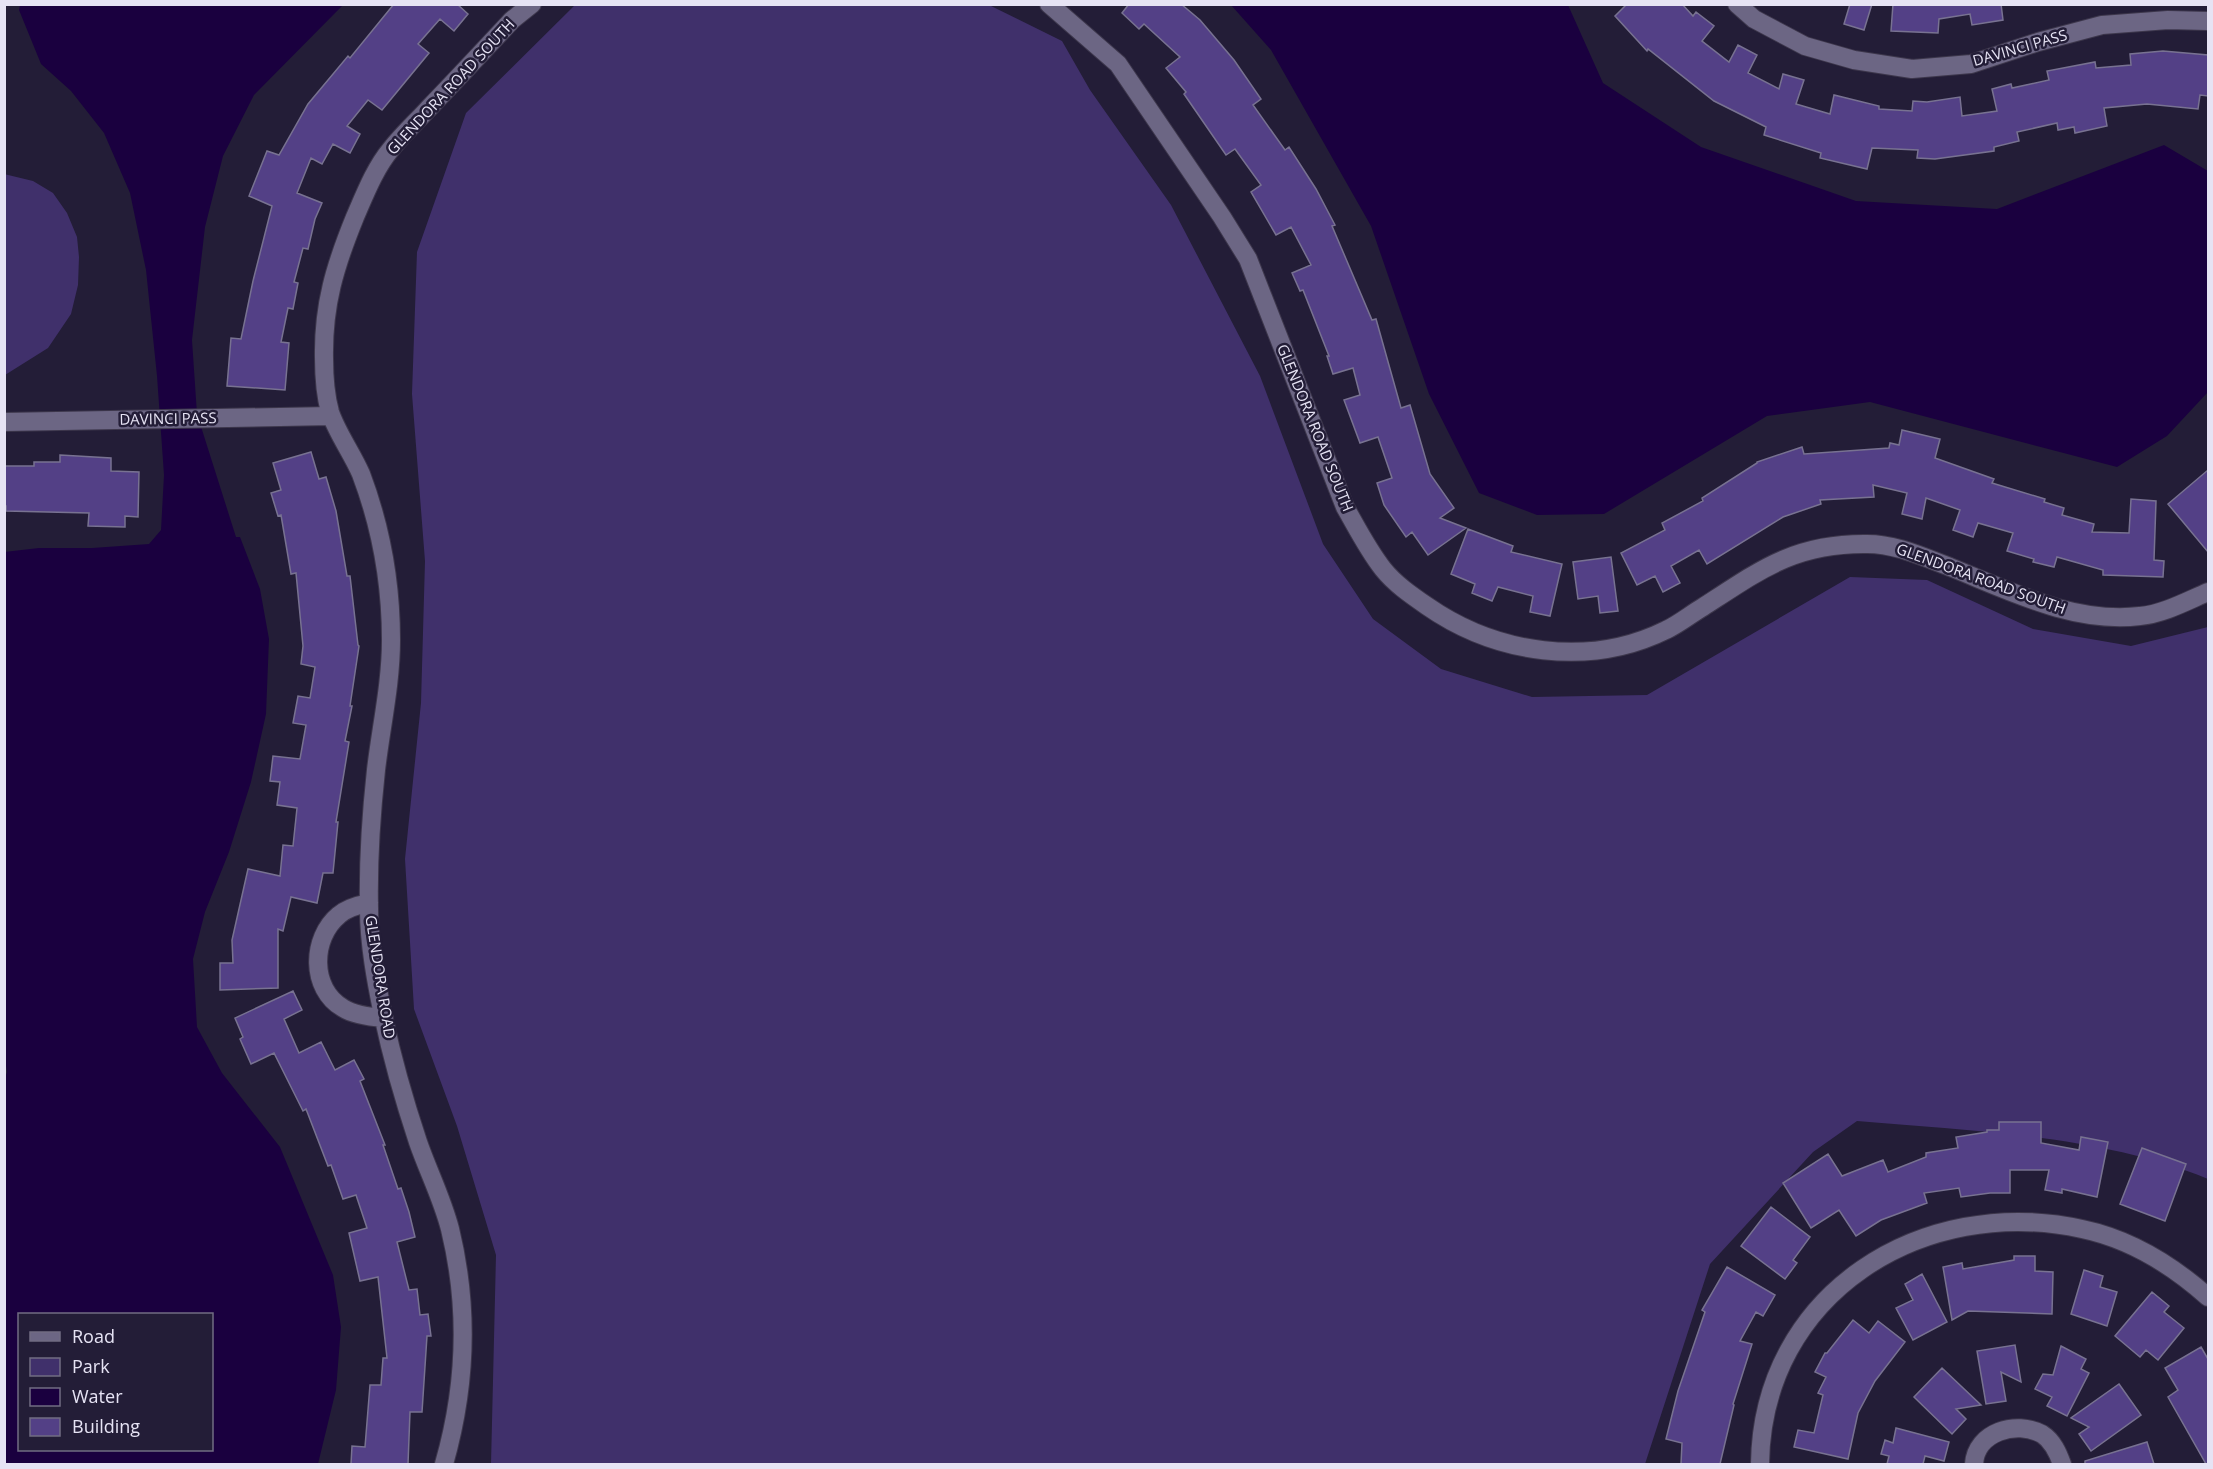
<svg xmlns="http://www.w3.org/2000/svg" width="2213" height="1469" viewBox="0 0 2213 1469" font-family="'Open Sans',sans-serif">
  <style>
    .green { fill: #40306b }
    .water { fill: #1a003f; fill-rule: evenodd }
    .building { fill: #534086; stroke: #787291; stroke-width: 1.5 }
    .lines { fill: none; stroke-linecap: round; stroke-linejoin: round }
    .minor-casing { stroke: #3d374c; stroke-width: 20 }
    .minor { stroke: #6c6684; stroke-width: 18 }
    .labels { text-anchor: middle; stroke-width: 5; stroke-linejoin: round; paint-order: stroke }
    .street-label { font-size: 15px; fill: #e6e3f4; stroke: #231d37 }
  </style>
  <rect width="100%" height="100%" fill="#231d37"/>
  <path class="green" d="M575 5H989L1062 41 1090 90 1171 205 1260 376 1323 544 1373 619 1441 669 1532 697 1647 695 1850 577 1927 580 2033 629 2131 646 2208 627V1179C2101 1135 1971 1131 1857 1121L1813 1152 1710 1264 1645 1464H491L496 1255 457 1126 414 1009 405 859 421 703 425 561 412 394 417 252 466 113Z
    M4 174 33 181 53 193 67 213 77 237 79 257 78 285 71 314 48 348 5 375Z"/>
  <path class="water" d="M20 5H343L254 95 223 156 205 227 192 340 197 414 236 537H240L260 589 269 639 266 714 251 782 229 852 205 912 193 959 197 1027 222 1073 280 1147 333 1275 341 1327 336 1390 318 1464H5L4 1081 7 1072 4 1053V552L39 548H92L149 544 161 530 164 475 157 376 146 270 130 193 104 133 71 91 41 64 19 10ZM20 1314H212V1450H20Z
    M1231 5H1568L1603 83 1701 147 1856 201 1997 209 2164 145 2208 171V392L2167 436 2117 467 1870 402 1767 416 1604 514 1537 515 1479 493 1429 394 1371 226 1271 50Z"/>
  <path class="building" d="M394 4H457L468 14 454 31 440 19 418 44 429 53 382 110 368 100 347 126 360 134 350 153 333 144 322 164 311 158 297 193 322 203 315 219 308 249 303 248 294 282 298 283 293 309 288 308 281 342 289 343 285 390 227 386 231 338 241 339 253 281 272 206 249 196 267 151 279 155 308 104 348 56 350 58Z
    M1129 4H1181L1200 20 1234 60 1261 99 1253 105 1285 150 1289 147 1316 189 1335 225 1332 226 1372 320 1376 319 1401 408 1410 405 1430 474 1454 508 1440 518 1466 528 1428 555 1412 532 1406 537 1384 505 1377 483 1392 478 1378 437 1360 443 1344 400 1360 395 1353 368 1333 374 1327 356H1329L1303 290 1300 291 1292 273 1311 265 1291 227 1276 235 1251 192 1261 185 1235 149 1226 155 1184 94 1186 92 1166 68 1180 57 1144 24 1139 29 1122 13Z
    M1627 4H1682L1693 16 1696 12 1714 26 1702 41 1729 62 1738 45 1757 55 1748 73 1779 89 1783 74 1804 80 1796 104 1830 114 1834 95 1879 106V109L1912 111 1913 101 1927 102 1960 97 1962 116 1997 111 1992 89 2011 84 2012 88 2049 80 2047 71 2095 62 2096 68 2131 65 2130 54 2163 51 2208 55V96L2200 95 2198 109 2147 104 2104 108 2107 126 2075 133 2074 127 2058 130 2057 123 2017 132 2019 141 1994 147V151L1935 159 1917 158 1918 150 1872 148 1867 169 1820 158 1821 153 1764 135 1766 127 1714 101 1648 49 1647 51 1615 16Z
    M1850 4H1872L1864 30 1844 24Z
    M1893 4H2001L2003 20 1972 25 1970 14 1939 19 1938 33 1891 31Z
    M1902 430 1940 439 1935 458 1994 479 1992 483 2045 499 2044 502 2064 508 2062 515 2094 524 2092 532 2129 533 2131 499 2156 501 2154 560 2164 561 2163 577 2103 575V570L2057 557 2054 567 2033 562 2034 559 2007 551 2013 533 1978 523 1973 537 1953 530 1960 510 1926 498 1922 519 1902 514 1907 493 1873 485 1874 497 1820 500 1821 504 1783 517 1707 564 1699 550 1671 566 1680 583 1663 592 1655 576 1637 585 1621 553 1665 530 1662 523 1703 501 1702 498 1757 463V462L1802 447 1804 454 1889 448 1890 443 1899 445Z
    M311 452 319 479 326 477 336 511 347 576H350L358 645 359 646 350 706H352L345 741 349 742 336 822H338L333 873H323L317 903 291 897 283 931 278 929V988L220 990V963H233L232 940 248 869 280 876 283 845 293 846 297 808 277 805 280 782 270 781 273 756 300 759 306 725 293 723 298 696 310 698 315 667 301 664 303 646 296 573 291 574 281 515 278 516 271 493 281 490 273 463Z
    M60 455 111 458V471L139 472 138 517 125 516V527L88 526 89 513 6 511V506H4V466H34V462H60Z
    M2208 470V552L2168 504Z
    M1468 529 1513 546 1511 552 1562 564 1550 616 1530 612 1533 596 1498 587 1492 601 1472 593 1475 584 1451 574Z
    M1611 557 1618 611 1600 613 1598 596 1578 599 1573 562Z
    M293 991 302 1010 284 1019 299 1053 321 1042 335 1070 354 1060 364 1079 360 1081 385 1145H383L398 1189 401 1188 409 1212 415 1237 397 1242 409 1290 417 1289 420 1315 428 1314 431 1336H427L422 1412H410L408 1464H351L352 1446 365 1447 370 1385H381L383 1358H387L378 1277 360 1281 349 1233 367 1228 356 1195 343 1199 331 1165 328 1166 306 1109 303 1111 274 1053 251 1064 240 1039 243 1037 235 1018Z
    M1999 1122H2041V1143L2079 1150 2081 1137 2108 1142 2097 1197 2062 1189V1193L2045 1190 2049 1170H2010V1193H1990L1961 1197 1959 1188 1924 1193 1927 1203 1881 1220 1856 1236 1839 1210 1811 1228 1783 1183 1828 1154 1842 1176 1883 1160 1888 1172 1926 1157V1153L1958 1148 1956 1137 1987 1132V1130H1999Z
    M2142 1148 2186 1164 2165 1221 2120 1204Z
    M1771 1207 1810 1237 1793 1260 1797 1263 1785 1279 1741 1246Z
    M2014 1256H2035V1271L2053 1272 2052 1314 1968 1311 1952 1320 1943 1267 1962 1263 1963 1269 2014 1260Z
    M1727 1267 1775 1295 1763 1316 1756 1312 1740 1341 1752 1344 1733 1404 1734 1405 1720 1464H1681L1682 1443 1666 1439 1678 1391 1705 1312 1702 1310Z
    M2084 1270 2103 1276 2100 1287 2117 1292 2107 1326 2071 1314Z
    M1922 1274 1947 1322 1913 1340 1896 1308 1913 1300 1905 1284Z
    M2152 1292 2169 1306 2164 1312 2184 1328 2158 1360 2146 1350 2140 1357 2115 1336Z
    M1853 1320 1869 1333 1878 1321 1905 1342 1875 1381 1858 1413 1848 1459 1794 1447 1798 1430 1814 1433 1823 1395 1818 1393 1826 1377 1815 1372 1825 1353H1827Z
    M2015 1345 2021 1382 2001 1372 2006 1401 1986 1404 1977 1351Z
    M2061 1346 2086 1359 2081 1369 2089 1373 2067 1416 2047 1406 2052 1397 2035 1389 2043 1374 2053 1375Z
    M2201 1347 2208 1359V1464H2206L2168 1397 2178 1390 2165 1368Z
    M1942 1368 1981 1405 1956 1409 1966 1419 1952 1434 1914 1397Z
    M2119 1384 2141 1415 2091 1451 2079 1434 2089 1427 2071 1418Z
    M1896 1428 1949 1442 1944 1461 1925 1456 1923 1464H1887L1889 1456 1881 1454 1885 1440 1893 1443Z
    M2147 1442 2154 1464H2085V1461Z"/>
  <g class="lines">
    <g class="minor-casing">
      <path id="minor" d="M1049 4 1118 64 1222 217 1248 259 1345 507C1357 528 1368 550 1383 569 1395 584 1411 595 1427 606 1496 654 1589 668 1666 630 1679 624 1691 614 1703 607 1760 570 1795 543 1867 544 1896 544 1923 557 1950 567 2010 591 2074 624 2140 616 2163 614 2187 601 2208 592
        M1737 4 1754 19 1805 46 1854 60 1912 69 1971 64 2038 42 2102 25 2168 20 2208 21
        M4 422 331 416
        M369 903C358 905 347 908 339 915 311 938 310 989 343 1008 354 1015 371 1017 384 1018
        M444 1464C466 1387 469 1307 450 1229 442 1198 428 1171 418 1142 404 1100 392 1058 383 1015 376 981 369 944 369 909 368 863 371 816 376 770 381 727 391 684 391 640 391 583 381 527 361 474 352 453 337 433 330 412 325 394 324 377 324 358 323 305 335 266 355 217 365 194 375 168 391 149 402 135 416 122 428 109 456 80 484 50 512 20L532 4
        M1760 1464C1762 1293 1923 1194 2082 1229 2130 1239 2172 1265 2208 1297
        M1974 1464C1976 1432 2016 1420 2042 1434 2053 1441 2058 1453 2062 1464"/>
    </g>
    <use href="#minor" class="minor"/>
  </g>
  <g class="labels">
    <g class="street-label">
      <text transform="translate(2020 48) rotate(-16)" y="5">DAVINCI PASS</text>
      <text transform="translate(451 87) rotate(-47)" y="5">GLENDORA ROAD SOUTH</text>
      <text transform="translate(168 419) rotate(-1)" y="5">DAVINCI PASS</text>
      <text transform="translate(1315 428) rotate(68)" y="5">GLENDORA ROAD SOUTH</text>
      <text transform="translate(1981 579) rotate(20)" y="5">GLENDORA ROAD SOUTH</text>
      <text transform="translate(380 977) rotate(81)" y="5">GLENDORA ROAD</text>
    </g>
  </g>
  <rect width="2213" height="1469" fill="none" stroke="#e6e3f4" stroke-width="12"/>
  <rect x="18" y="1313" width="195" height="138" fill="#231d37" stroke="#716c83" stroke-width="1.5"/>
  <rect x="30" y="1332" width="30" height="9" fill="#6c6684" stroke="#716c83" stroke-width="1.5"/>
  <text x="72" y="1343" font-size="18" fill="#e6e3f4">Road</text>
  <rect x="30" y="1358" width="30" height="18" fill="#40306b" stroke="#716c83" stroke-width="1.5"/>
  <text x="72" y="1373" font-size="18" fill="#e6e3f4">Park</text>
  <rect x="30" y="1388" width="30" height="18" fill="#1a003f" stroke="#716c83" stroke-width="1.5"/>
  <text x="72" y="1403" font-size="18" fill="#e6e3f4">Water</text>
  <rect x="30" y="1418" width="30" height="18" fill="#534086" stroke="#716c83" stroke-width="1.5"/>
  <text x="72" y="1433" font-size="18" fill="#e6e3f4">Building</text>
</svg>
